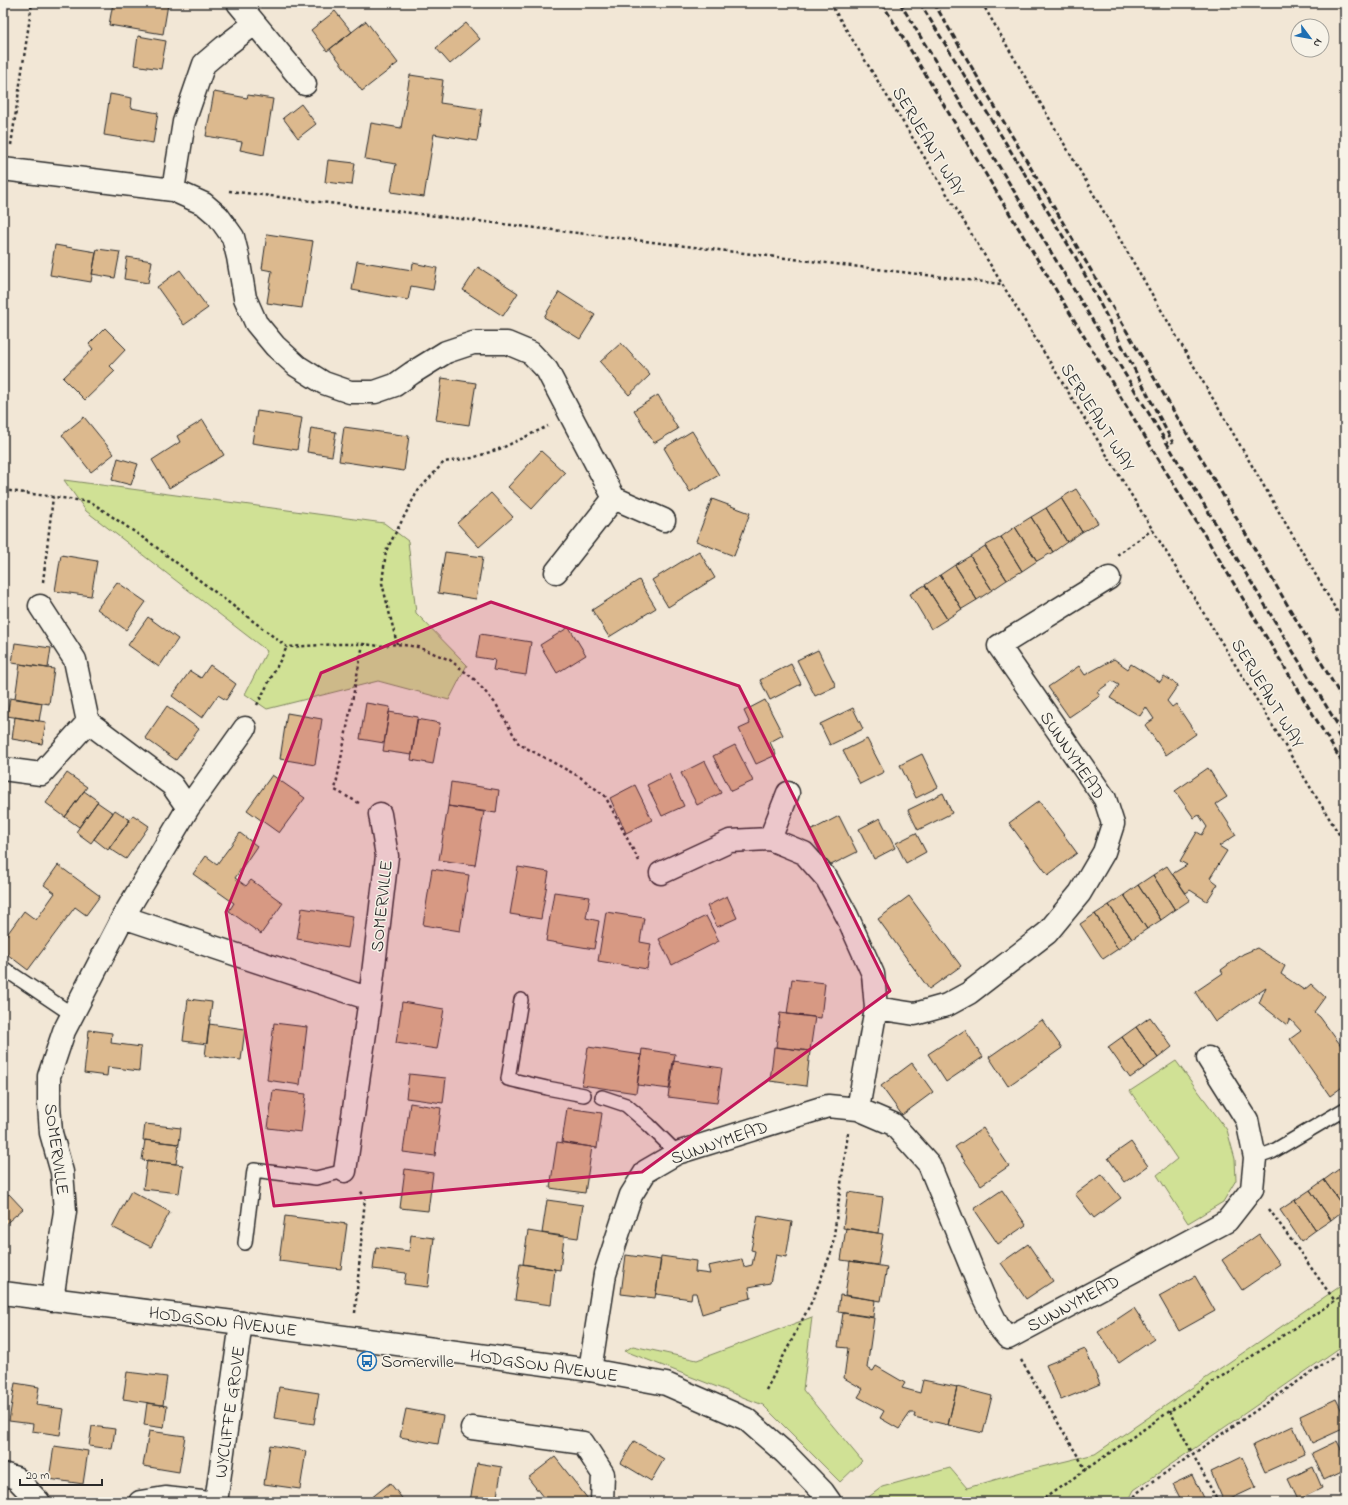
<svg xmlns="http://www.w3.org/2000/svg" width="1348" height="1505" viewBox="0 0 1348 1505" font-family="'Indie Flower',sans-serif">
  <style>
    .green { fill: #d0e195; stroke: #7e8660 }
    .building { fill: #dcb98e; stroke: #2b2b2b }
    .lines { fill: none; stroke-linecap: round; stroke-linejoin: round }
    .service-casing { stroke: #2b2b2b; stroke-width: 16 }
    .minor-casing { stroke: #2b2b2b; stroke-width: 25 }
    .tertiary-casing { stroke: #2b2b2b; stroke-width: 25 }
    .path { stroke: #2b2b2b; stroke-width: 2.5; stroke-dasharray: 3 3; stroke-linecap: butt }
    .service { stroke: #f7f3e8; stroke-width: 13 }
    .minor { stroke: #f7f3e8; stroke-width: 22 }
    .tertiary { stroke: #f7f3e8; stroke-width: 22 }
    .rail { stroke: #2b2b2b; stroke-width: 3; stroke-dasharray: 6 3; stroke-linecap: butt }
    .marked { fill: #c2185b; fill-opacity: 0.2; stroke: #c2185b; stroke-width: 3; stroke-linejoin: round }
    .labels { text-anchor: middle; stroke-width: 3; stroke-linejoin: round; paint-order: stroke }
    .street-label { font-size: 18px; fill: #2b2b2b; stroke: #f7f3e8 }
    .poi-label { font-size: 18px; fill: #2b2b2b; stroke: #f7f3e8; text-anchor: start }
  </style>
  <rect width="100%" height="100%" fill="#f2e7d6"/>
  <filter id="ink" filterUnits="userSpaceOnUse"><feTurbulence type="fractalNoise" baseFrequency=".025" numOctaves="2"/><feDisplacementMap in="SourceGraphic" scale="8" xChannelSelector="R" yChannelSelector="G"/><feConvolveMatrix kernelMatrix="1 2 1 2 8 2 1 2 1" color-interpolation-filters="sRGB"/></filter>
  <g filter="url(#ink)">
    <path class="green" d="M64 480 384 523 408 541 416 613 467 665 449 700 378 681 267 709 245 694 267 651 86 511Z
      M1176 1061 1227 1130 1235 1159 1236 1180 1223 1202 1188 1223 1157 1175 1177 1159 1130 1091Z
      M1345 1283V1344L1134 1490 1128 1502H862L882 1487 950 1468 967 1488 1021 1472 1095 1454Z
      M812 1317 803 1390 862 1461 840 1482 763 1405 625 1351 633 1346 697 1360Z"/>
    <path class="building" d="M113 3 168 4 163 34 109 25Z
      M335 11 352 32 327 51 311 30Z
      M366 21 398 63 362 91 330 49Z
      M466 23 480 39 450 64 436 48Z
      M138 36 166 41 161 69 134 65Z
      M410 75 443 80 440 103 482 109 477 141 434 134 424 197 391 192 396 164 365 159 371 123 401 128Z
      M214 92 247 98 248 95 273 99 264 155 240 150 242 142 206 136Z
      M110 94 132 98 131 108 158 113 153 143 104 135Z
      M301 104 316 124 298 138 283 118Z
      M328 160 355 163 352 185 325 182Z
      M267 234 313 241 302 308 267 303 272 271 262 269Z
      M55 245 96 252 91 282 50 275Z
      M97 249 120 252 115 278 92 274Z
      M127 257 152 261 148 283 124 279Z
      M357 261 412 270 413 263 437 268 433 290 411 286 408 300 352 290Z
      M478 267 518 293 503 316 463 290Z
      M180 270 208 308 184 325 157 287Z
      M559 292 595 315 580 339 544 317Z
      M105 328 126 349 110 366 115 371 85 400 63 378 93 349 89 344Z
      M621 343 650 375 629 395 600 362Z
      M442 378 476 383 469 425 436 420Z
      M658 395 678 429 654 443 634 410Z
      M257 411 302 418 297 450 252 443Z
      M84 417 114 454 91 472 62 435Z
      M203 420 224 455 169 488 152 460 180 442 177 436Z
      M344 427 409 436 404 471 339 461Z
      M311 428 336 432 332 456 307 452Z
      M692 431 719 475 690 492 664 448Z
      M541 451 565 473 532 509 508 487Z
      M118 458 138 464 131 485 112 480Z
      M1076 489 1098 523 1082 532 1061 498Z
      M491 493 513 517 479 547 457 523Z
      M1061 498 1082 532 1067 542 1046 508Z
      M712 499 750 513 734 556 696 541Z
      M1046 508 1067 542 1053 552 1031 517Z
      M1031 517 1053 552 1037 561 1015 527Z
      M1015 527 1037 561 1022 571 1001 537Z
      M1001 537 1022 571 1007 580 985 546Z
      M985 546 1007 580 992 590 970 556Z
      M699 551 715 578 668 607 652 580Z
      M445 552 483 557 476 599 438 593Z
      M61 555 97 561 91 596 55 591Z
      M970 556 992 590 977 600 955 565Z
      M955 565 977 600 962 609 940 575Z
      M940 575 962 609 947 619 925 585Z
      M639 580 656 608 609 637 592 610Z
      M117 582 146 602 126 630 97 609Z
      M925 585 947 619 931 629 910 594Z
      M148 617 178 639 159 667 128 645Z
      M569 627 586 655 557 673 540 645Z
      M480 634 531 642 526 675 493 670 495 660 476 657Z
      M15 643 51 648 48 668 12 663Z
      M818 650 836 686 815 696 797 660Z
      M1114 659 1128 669 1131 664 1160 682 1164 676 1178 685 1167 701 1172 707 1176 704 1196 734 1166 755 1145 725 1154 719 1146 707 1140 716 1110 698 1119 685 1112 681 1097 692 1100 696 1069 717 1048 687 1079 666 1085 675Z
      M20 664 54 669 49 704 15 698Z
      M791 664 801 684 770 700 760 680Z
      M210 665 236 684 226 700 218 695 202 718 172 696 190 671 201 678Z
      M10 698 42 703 39 721 7 716Z
      M765 700 783 735 770 742 776 755 756 764 739 729 750 724 744 711Z
      M366 703 390 707 384 743 360 739Z
      M167 706 199 729 176 760 145 738Z
      M853 708 863 729 830 745 820 724Z
      M389 712 418 717 412 755 383 751Z
      M287 713 322 719 315 765 280 759Z
      M15 717 46 722 42 744 12 739Z
      M417 719 440 723 433 764 411 760Z
      M867 739 884 772 860 784 843 751Z
      M735 745 753 781 731 791 713 756Z
      M922 754 938 787 916 798 900 765Z
      M705 761 721 793 697 805 681 773Z
      M1208 768 1227 797 1216 804 1236 835 1219 846 1227 851 1210 878 1218 884 1207 901 1190 890 1186 893 1172 874 1187 865 1180 861 1197 832 1202 835 1207 827 1199 815 1194 818 1175 791Z
      M67 773 87 787 65 817 46 803Z
      M669 774 684 806 662 816 647 785Z
      M272 775 305 798 279 833 247 810Z
      M451 782 499 790 496 813 448 806Z
      M635 785 652 820 626 833 610 798Z
      M84 791 98 801 79 827 65 817Z
      M943 793 952 813 918 830 908 810Z
      M1039 801 1077 853 1048 875 1009 823Z
      M97 802 113 813 91 843 76 832Z
      M448 806 484 812 475 865 439 860Z
      M115 810 130 820 108 850 94 839Z
      M133 815 149 826 126 859 109 848Z
      M839 816 857 852 827 867 810 831Z
      M880 818 895 848 874 859 859 829Z
      M240 833 257 846 235 878 246 886 251 880 283 903 261 934 229 911 234 903 193 874 206 856 217 864Z
      M916 833 926 852 906 863 896 843Z
      M58 865 100 896 86 915 75 907 28 970 3 951V940L24 911 36 920 55 893 44 885Z
      M1167 866 1190 900 1175 910 1153 875Z
      M518 867 549 872 541 919 510 914Z
      M432 869 469 875 460 931 423 925Z
      M1153 875 1175 910 1161 920 1138 885Z
      M1138 885 1161 920 1147 929 1124 895Z
      M554 892 590 897 586 918 599 921 594 949 546 941Z
      M1124 895 1147 929 1132 939 1109 905Z
      M727 896 737 918 717 927 707 906Z
      M909 896 961 966 929 989 878 919Z
      M1109 905 1132 939 1118 949 1095 914Z
      M302 908 353 916 348 948 297 939Z
      M606 912 644 918 640 942 651 944 647 969 598 961Z
      M1095 914 1118 949 1103 959 1080 924Z
      M706 916 719 941 672 965 659 939Z
      M1257 948 1285 966 1281 974 1304 990 1311 984 1325 997 1314 1012 1320 1017 1345 1051V1085L1330 1096 1290 1039 1301 1031 1290 1019 1287 1025 1259 1003 1266 987 1215 1022 1195 992 1223 973 1221 970 1243 954Z
      M792 979 825 983 821 1018 787 1014Z
      M188 999 212 1002 207 1044 183 1041Z
      M402 1002 444 1009 437 1049 396 1043Z
      M780 1013 815 1017 810 1051 776 1047Z
      M1150 1017 1172 1047 1158 1058 1136 1027Z
      M1042 1020 1062 1048 1008 1086 989 1057Z
      M274 1023 307 1027 300 1085 267 1080Z
      M209 1024 245 1029 241 1060 205 1056Z
      M1136 1027 1158 1058 1144 1068 1122 1037Z
      M89 1030 112 1033 111 1043 141 1047 139 1071 108 1067 107 1076 84 1073Z
      M965 1030 983 1057 946 1082 928 1054Z
      M1122 1037 1144 1068 1130 1078 1108 1047Z
      M588 1047 642 1055 636 1093 582 1085Z
      M774 1047 810 1051 806 1086 770 1081Z
      M642 1049 675 1054 670 1089 637 1085Z
      M673 1061 722 1068 717 1103 668 1097Z
      M912 1063 933 1092 902 1115 881 1086Z
      M409 1074 446 1078 443 1103 406 1098Z
      M273 1090 306 1094 301 1132 268 1128Z
      M410 1103 441 1108 435 1156 403 1152Z
      M567 1108 602 1113 597 1148 562 1142Z
      M145 1124 181 1128 179 1144 143 1140Z
      M983 1128 1009 1166 981 1185 955 1147Z
      M145 1140 179 1144 176 1164 142 1160Z
      M557 1142 592 1147 585 1193 550 1188Z
      M1131 1142 1148 1166 1125 1182 1108 1158Z
      M147 1160 183 1165 179 1193 143 1189Z
      M1345 1165V1178L1339 1169Z
      M405 1169 433 1173 428 1211 400 1208Z
      M1339 1169 1345 1178V1209L1324 1180Z
      M1102 1174 1121 1198 1094 1218 1075 1194Z
      M1324 1180 1345 1209 1331 1220 1310 1190Z
      M1002 1190 1026 1225 998 1244 974 1209Z
      M1310 1190 1331 1220 1316 1230 1295 1200Z
      M131 1191 170 1212 151 1247 112 1227Z
      M848 1192 883 1197 878 1233 843 1228Z
      M9 1194 23 1209 3 1226V1199Z
      M547 1200 583 1205 578 1238 542 1233Z
      M1295 1200 1316 1230 1301 1241 1280 1210Z
      M285 1216 347 1224 341 1269 279 1261Z
      M758 1216 792 1222 786 1257 776 1255 770 1283 749 1287 751 1298 720 1306 721 1308 702 1314 696 1293H692L691 1299 656 1294 661 1256 696 1261 695 1272 710 1274 708 1266 742 1259 744 1267 752 1265 755 1251 751 1250Z
      M846 1228 883 1234 878 1265 841 1260Z
      M528 1231 564 1237 560 1270 523 1264Z
      M1259 1234 1280 1264 1242 1290 1222 1260Z
      M411 1235 434 1238 428 1287 404 1284 406 1273 373 1269 376 1247 409 1251Z
      M1028 1244 1053 1281 1026 1299 1001 1263Z
      M626 1255 661 1260 655 1298 621 1294Z
      M850 1261 887 1267 881 1301 845 1295Z
      M520 1264 555 1269 551 1305 515 1300Z
      M1195 1276 1215 1311 1179 1331 1159 1296Z
      M840 1295 875 1300 873 1317 838 1312Z
      M1134 1308 1154 1339 1119 1363 1098 1332Z
      M843 1313 874 1318 867 1368 873 1371 876 1366 905 1383 902 1388 920 1393 923 1380 957 1387 948 1425 914 1417 915 1413H910L899 1429 880 1418 884 1411 858 1397 863 1389 844 1378 848 1348 838 1347Z
      M1085 1349 1100 1384 1061 1400 1046 1365Z
      M127 1372 167 1377 163 1405 123 1399Z
      M15 1383 39 1387 36 1405 64 1409 60 1435 32 1431 33 1424 9 1421Z
      M279 1387 319 1393 314 1424 274 1418Z
      M957 1387 992 1396 983 1433 948 1425Z
      M1345 1391V1403L1340 1395Z
      M1336 1399 1345 1417V1428L1312 1443 1300 1416Z
      M147 1403 167 1406 164 1428 144 1425Z
      M406 1409 443 1416 438 1444 400 1437Z
      M92 1426 115 1429 112 1449 89 1446Z
      M1293 1426 1305 1454 1265 1472 1253 1445Z
      M149 1431 185 1436 179 1472 143 1466Z
      M634 1441 664 1459 651 1481 621 1463Z
      M1337 1441 1345 1457V1470L1324 1480 1312 1453Z
      M270 1445 306 1451 300 1489 264 1484Z
      M54 1446 88 1451 83 1484 49 1479Z
      M555 1457 588 1499 584 1502H547L528 1478Z
      M1242 1457 1256 1487 1224 1502 1211 1472Z
      M477 1463 502 1467 496 1502 470 1501Z
      M1313 1467 1322 1488 1298 1500 1288 1479Z
      M1192 1475 1205 1502H1182L1173 1484Z
      M390 1483 405 1502H366Z"/>
    <g class="lines">
      <g class="service-casing">
        <path id="service" d="M3 968 73 1015
          M521 1000 508 1079 547 1088 584 1095
          M602 1097 626 1105 649 1125 677 1153
          M1255 1158 1272 1152 1345 1109
          M245 1243 254 1170 316 1178 345 1171"/>
      </g>
      <g class="minor-casing">
        <path id="minor" d="M238 3 305 84
          M3 169 173 190 204 204 218 216 233 237 238 257 245 298 256 323 275 346 297 366 324 383 350 392H375L395 385 412 373 446 352 473 343H507L531 353 547 370 614 498 664 520
          M173 190 184 122 204 64 224 47 254 24
          M556 572 614 498
          M40 606 75 660 88 722 172 785 188 808 123 917 64 1031 49 1076V1105L51 1133 62 1172 65 1211 52 1300
          M3 769 41 774 88 722
          M188 808 245 728
          M770 839 788 793
          M661 873 730 841 770 839 804 853 827 879 847 916 873 974 876 1008 858 1109
          M123 917 370 999
          M876 1008 915 1014 947 1005 969 993 1047 933 1080 893 1104 852 1113 824 1105 799 999 646 1109 578
          M345 1171 370 999 387 856 380 814
          M590 1370 605 1274 631 1195 646 1171 677 1153 828 1106 858 1109 893 1124 929 1164 984 1298 998 1326 1008 1338 1227 1221 1252 1189 1255 1158 1247 1120 1208 1058
          M472 1428 583 1443 603 1474 602 1502
          M3 1474 16 1478 39 1502
          M140 1502 165 1498 202 1502
          M216 1502 241 1323"/>
      </g>
      <g class="tertiary-casing">
        <path id="tertiary" d="M3 1293 241 1323 590 1370 666 1384 746 1419 785 1453 823 1492 830 1502"/>
      </g>
      <path class="path" d="M830 3 1345 844
        M982 3 1345 625
        M11 145 32 3
        M229 191 1001 284
        M3 211 5 194
        M3 490 91 502 152 544 287 647 340 644H363L380 646 397 644 418 647 450 660 474 679 496 704 519 744 580 777 605 796 639 861
        M1117 555 1152 530
        M43 582 53 497
        M397 644 382 583 386 551 417 492 444 462 472 458 502 448 548 426
        M257 705 287 647
        M359 803 335 790 363 644
        M1269 1209 1335 1301
        M355 1313 365 1198 360 1190
        M1021 1360 1086 1470
        M766 1390 813 1299 832 1250 848 1133
        M1170 1411 1218 1502
        M1039 1502 1170 1411 1345 1294
        M1131 1502 1137 1493 1148 1485 1345 1349"/>
      <use href="#service" class="service"/>
      <use href="#minor" class="minor"/>
      <use href="#tertiary" class="tertiary"/>
      <path class="rail" d="M882 3 1345 767
        M900 3 1345 737
        M920 3 1075 256 1173 443
        M934 3 1345 703
        M1337 733 1345 747"/>
    </g>
  </g>
  <path class="marked" d="M491 602 739 686 890 991 642 1172 274 1206 226 912 321 673Z"/>
  <defs>
    <g id="bus-ring" transform="scale(1)"><circle r="9.5" fill="#f7f3e8" stroke="#1f6fb2" stroke-width="1.5"/><path d="M-5-6H5V4H4V6H2V4H-2V6H-4V4H-5ZM-3.5-4V0h7V-4ZM-3.5 1.2v1.5H-2V1.2ZM2 1.2v1.5H3.5V1.2Z" fill="#1f6fb2"/></g>
  </defs>
  <g fill-rule="evenodd">
    <use href="#bus-ring" x="367" y="1361"/>
  </g>
  <g class="labels">
    <g class="street-label">
      <text transform="translate(929 141) rotate(59)" y="6">SERJEANT WAY</text>
      <text transform="translate(1098 417) rotate(58)" y="6">SERJEANT WAY</text>
      <text transform="translate(1268 693) rotate(59)" y="6">SERJEANT WAY</text>
      <text transform="translate(1073 755) rotate(56)" y="6">SUNNYMEAD</text>
      <text transform="translate(381 906) rotate(-84)" y="6">SOMERVILLE</text>
      <text transform="translate(719 1142) rotate(-19)" y="6">SUNNYMEAD</text>
      <text transform="translate(57 1149) rotate(82)" y="6">SOMERVILLE</text>
      <text transform="translate(1073 1303) rotate(-28)" y="6">SUNNYMEAD</text>
      <text transform="translate(223 1321) rotate(7)" y="6">HODGSON AVENUE</text>
      <text transform="translate(544 1365) rotate(8)" y="6">HODGSON AVENUE</text>
      <text transform="translate(229 1412) rotate(-82)" y="6">WYCLIFFE GROVE</text>
    </g>
    <g class="poi-label">
      <text x="381" y="1367">Somerville</text>
    </g>
  </g>
  <rect width="1348" height="1505" fill="none" stroke="#f7f3e8" stroke-width="16"/>
  <rect x="8" y="8" width="1332" height="1489" fill="none" stroke="#2b2b2b" stroke-width="1.5" filter="url(#ink)"/>
  <g transform="translate(1310 38) rotate(122)"><circle r="19" fill="#f7f3e8" stroke="#a5a39c"/>
  <path d="M0-3L7 15L0 10L-7 15Z" fill="#1f6fb2"/>
  <text y="-6" font-size="11" font-weight="bold" text-anchor="middle" fill="#2b2b2b">N</text>
  </g>
  <path d="M20 1479v6h82v-6" fill="none" stroke="#2b2b2b" stroke-width="2"/>
  <text x="26" y="1479" font-size="12" fill="#2b2b2b" stroke="#f7f3e8" stroke-width="3" paint-order="stroke">20 m</text>
</svg>
